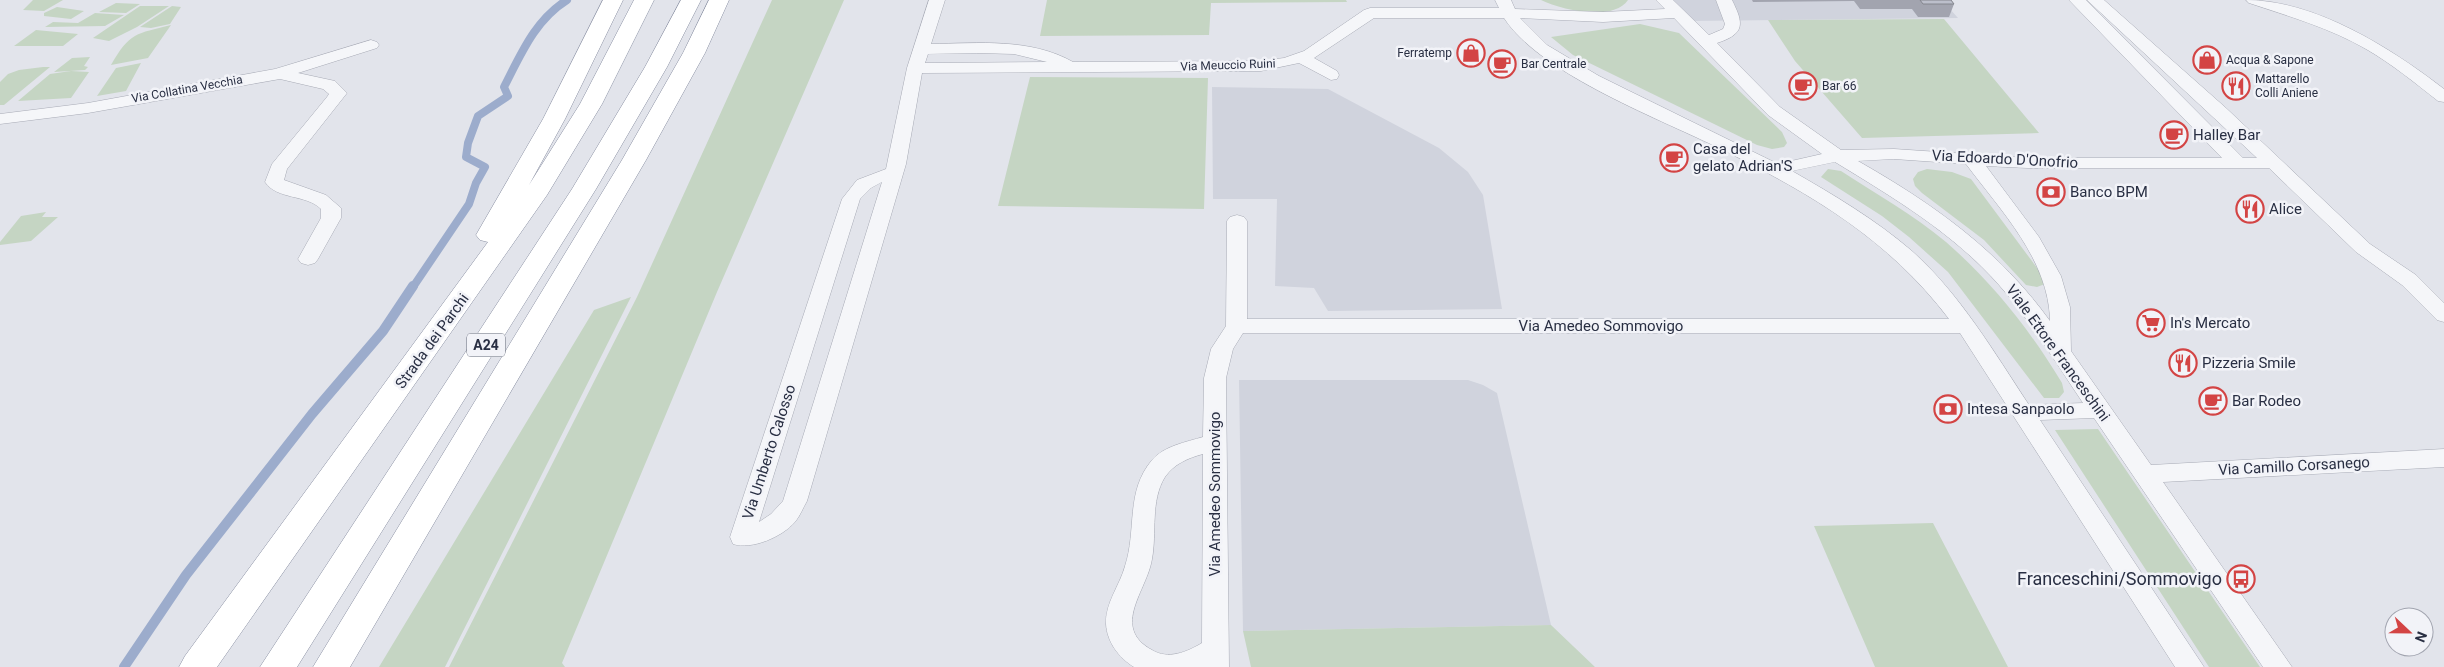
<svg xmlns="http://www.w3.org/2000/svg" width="2444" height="667" viewBox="0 0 2444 667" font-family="Roboto,sans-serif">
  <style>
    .built { fill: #d0d3dd }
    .green { fill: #c5d5c3 }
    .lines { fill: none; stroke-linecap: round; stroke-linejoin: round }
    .stream-far1 { stroke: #9caccc; stroke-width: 8 }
    .stream { stroke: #9caccc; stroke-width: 10 }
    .minor-casing { stroke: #a7aab5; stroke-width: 1 }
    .motorway-casing { stroke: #898fa2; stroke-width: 1 }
    .minor { fill: #f5f6f9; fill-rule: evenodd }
    .motorway { fill: #fff; fill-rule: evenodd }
    .wall { fill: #a2a4af }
    .building { fill: #bcbfcb; stroke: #84868e }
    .labels { text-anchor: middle; stroke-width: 5; stroke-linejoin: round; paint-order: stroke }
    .far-poi-label { font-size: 12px; fill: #292f43; stroke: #f2f3f8; text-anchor: start }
    .far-street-label { font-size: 12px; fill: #292f43; stroke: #f2f3f8 }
    .shield { fill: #f2f3f8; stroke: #656a79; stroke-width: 1 }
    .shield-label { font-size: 14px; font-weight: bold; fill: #292f43 }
    .poi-label { font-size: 15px; fill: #292f43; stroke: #f2f3f8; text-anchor: start }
    .street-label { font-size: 15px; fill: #292f43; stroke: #f2f3f8 }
    .near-poi-label { font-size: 18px; fill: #292f43; stroke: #f2f3f8; text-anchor: end }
  </style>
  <rect width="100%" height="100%" fill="#e2e4eb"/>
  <path class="built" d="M1669 0H1942L1958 18 1690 21Z
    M1212 87 1328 89 1439 148 1468 172 1483 195 1502 309 1328 311 1314 288 1275 286 1277 199H1213Z
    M1239 380H1468L1483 385 1497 393 1551 625 1243 631Z"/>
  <path class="green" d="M33 0H63L44 11 23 10Z
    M772 0H844L717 292 562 663 565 667H449L637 297Z
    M1047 0H1346L1347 2 1211 3 1209 35 1040 36Z
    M1541 0H1628C1613 22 1562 10 1541 0Z
    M116 3 140 4 126 13 99 12Z
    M140 6H169L137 27 109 41 93 38Z
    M172 6 181 7 170 24 151 28 140 27Z
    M57 7 84 11 71 19 44 16V13Z
    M95 13 124 15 105 26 45 27 53 22 78 23Z
    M1944 19 2039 133 1862 138 1795 61 1768 20Z
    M1640 24 1679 33 1782 132 1787 143 1784 147 1772 149 1757 145 1573 55 1551 37Z
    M171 25 148 58 111 65C130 32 136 34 171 25Z
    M36 30 78 34 63 46H14Z
    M90 57 84 66 88 67 85 70 54 72 72 58Z
    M141 63 126 91 97 96 116 68Z
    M43 67H50L4 105H0V82L8 74 19 70Z
    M71 71 89 72 71 98 18 101 50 74Z
    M1030 77 1208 78 1204 209 998 206Z
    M1828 169 1841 171C1876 194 1914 215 1946 242 1993 283 2030 330 2062 383L2064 392 2059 398H2044L1948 272 1909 237 1882 216 1821 177Z
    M1927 169 1952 172 1971 179 2043 276 2045 284 2037 287 2026 285 1984 240 1922 193 1915 186 1913 179 1918 172Z
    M46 212 42 217H58L31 241 0 245V242L21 216Z
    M631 297 445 667H379L594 310Z
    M2098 429 2260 667H2209L2055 430Z
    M1933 523 2008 667H1875L1814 526Z
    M1551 625 1595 667H1251L1243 631Z"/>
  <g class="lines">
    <path class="stream-far1" d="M413 287 469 204 476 183 485 167 466 157 468 143 478 116 508 96 504 87C521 54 535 20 567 0"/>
    <path class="stream" d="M124 667 186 575 312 414 383 331 413 286"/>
    <g class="minor-casing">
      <path id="minor" d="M929 0H945L931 44C978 43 1031 38 1073 62L1261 61 1284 58 1304 51 1364 10 1370 8H1499L1495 0H1511L1515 9 1603 12 1665 9 1656 0H1673L1709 35 1723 29 1725 24 1716 0H1732C1744 24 1745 34 1717 43L1780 107 1841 150 1894 149 2028 158H2222L2069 0H2086L2243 158H2257L2087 0H2104L2226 108 2370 244 2416 275 2444 303V322L2437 320 2402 285 2356 252 2269 168H2028L1986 166 2039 237 2061 276 2070 307 2071 351 2151 465 2444 449V467L2163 482 2292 667H2263L2094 418 2040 420 2204 667H2175L1960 333H1243L1233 349 1226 378 1229 667H1134C1119 658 1107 642 1106 624 1105 603 1120 585 1125 566 1137 530 1125 492 1152 460 1164 446 1186 442 1203 437L1204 378 1211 349 1226 326 1227 221 1230 217 1237 215 1244 217 1247 221V319H1949C1888 239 1813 195 1725 151 1663 120 1541 75 1504 18H1374L1314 58 1337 71 1339 75 1337 79 1331 80 1299 63 1261 71 922 73 906 164 807 501C803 508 800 516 795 522 782 537 752 550 733 544L730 537 842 199 857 180 886 169 907 68ZM1520 18 1603 22 1674 18 1768 115 1822 154 1778 164 1599 76 1547 45ZM977 53 1014 54 1047 62 925 63 928 54ZM1894 159 1966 164C2001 211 2049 260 2050 321 2000 251 1932 203 1858 161ZM1835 162C1894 198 1953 233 1999 285 2031 321 2056 363 2083 403L2029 405C1994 352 1960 294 1912 251 1876 220 1834 195 1792 171ZM882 182 783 501 771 514 759 522 860 199 871 188ZM1203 454 1202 643C1187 652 1168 660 1152 650 1110 627 1147 591 1152 559 1157 533 1150 501 1165 477 1174 464 1188 458 1203 454Z
        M2246 0C2315 0 2391 48 2444 89V102L2438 101C2415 83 2392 64 2366 49 2330 28 2288 16 2249 3Z
        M371 40 377 42 379 45 377 48 298 73 335 81 347 93 287 169 284 180 326 195 341 208V218L318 259 315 263 308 265 301 263 298 259 321 218V209C306 194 277 200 265 182L272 164 327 97 329 94 323 89 280 79 88 113 0 124V114L88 103 275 69Z"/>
    </g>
    <g class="motorway-casing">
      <path id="motorway" d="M603 0H623L565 119 529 185 580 104 634 0H654L602 104 547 195 217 667H179L185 656 488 242 480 240 476 235 543 119Z
        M681 0H701L667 67 596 189 297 667H260L572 189 645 67Z
        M709 0H729L705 53 646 160 350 667H313L622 160 683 53Z"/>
    </g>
    <use href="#minor" class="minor"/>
    <use href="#motorway" class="motorway"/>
  </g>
  <path class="wall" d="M1752 0H1951L1954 4 1949 17H1918L1912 9H1860L1854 1 1753 2Z"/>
  <path class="building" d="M1920 0H1951L1954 4H1923Z"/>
  <defs>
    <g id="shop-ring" transform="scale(1.4375)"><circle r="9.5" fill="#f2f3f8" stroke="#d34444" stroke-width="1.5"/><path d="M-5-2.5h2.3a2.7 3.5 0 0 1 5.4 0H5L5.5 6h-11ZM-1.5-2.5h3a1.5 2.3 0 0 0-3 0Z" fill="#d34444"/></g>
    <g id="cafe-ring" transform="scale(1.4375)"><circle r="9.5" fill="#f2f3f8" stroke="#d34444" stroke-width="1.5"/><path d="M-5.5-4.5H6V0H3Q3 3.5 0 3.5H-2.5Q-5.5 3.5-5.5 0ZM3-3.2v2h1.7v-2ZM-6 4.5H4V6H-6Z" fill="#d34444"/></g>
    <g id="restaurant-ring" transform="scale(1.4375)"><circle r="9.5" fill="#f2f3f8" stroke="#d34444" stroke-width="1.5"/><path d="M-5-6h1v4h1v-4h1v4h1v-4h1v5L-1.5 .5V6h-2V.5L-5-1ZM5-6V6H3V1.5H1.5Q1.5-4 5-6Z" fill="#d34444"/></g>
    <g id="bank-ring" transform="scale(1.4375)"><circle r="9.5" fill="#f2f3f8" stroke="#d34444" stroke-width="1.5"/><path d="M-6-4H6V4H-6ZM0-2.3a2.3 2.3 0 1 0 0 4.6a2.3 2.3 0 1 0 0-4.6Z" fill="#d34444"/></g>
    <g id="supermarket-ring" transform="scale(1.4375)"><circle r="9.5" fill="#f2f3f8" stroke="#d34444" stroke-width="1.5"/><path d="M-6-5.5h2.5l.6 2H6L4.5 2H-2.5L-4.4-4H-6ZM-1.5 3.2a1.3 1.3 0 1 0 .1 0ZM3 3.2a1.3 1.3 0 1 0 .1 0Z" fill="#d34444"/></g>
    <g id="bus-ring" transform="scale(1.4375)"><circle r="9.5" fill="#f2f3f8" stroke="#d34444" stroke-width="1.5"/><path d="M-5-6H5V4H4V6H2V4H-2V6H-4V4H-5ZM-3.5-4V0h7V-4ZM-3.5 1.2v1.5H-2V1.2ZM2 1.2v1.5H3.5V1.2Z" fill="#d34444"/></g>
  </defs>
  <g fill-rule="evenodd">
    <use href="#shop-ring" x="1471" y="53"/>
    <use href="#shop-ring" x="2207" y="60"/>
    <use href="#cafe-ring" x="1502" y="64"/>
    <use href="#cafe-ring" x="1803" y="86"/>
    <use href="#restaurant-ring" x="2236" y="86"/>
    <use href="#cafe-ring" x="2174" y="135"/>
    <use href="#cafe-ring" x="1674" y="158"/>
    <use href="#bank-ring" x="2051" y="192"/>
    <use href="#restaurant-ring" x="2250" y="209"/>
    <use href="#supermarket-ring" x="2151" y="323"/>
    <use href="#restaurant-ring" x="2183" y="363"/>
    <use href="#cafe-ring" x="2213" y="401"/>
    <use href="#bank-ring" x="1948" y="409"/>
    <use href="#bus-ring" x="2241" y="579"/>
  </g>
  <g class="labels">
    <g class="far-poi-label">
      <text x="1452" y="57" text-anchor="end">Ferratemp</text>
      <text x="2226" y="64">Acqua &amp; Sapone</text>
      <text x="1521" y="68">Bar Centrale</text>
      <text x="2255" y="83">Mattarello<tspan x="2255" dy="14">Colli Aniene</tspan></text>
      <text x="1822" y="90">Bar 66</text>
    </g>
    <g class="far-street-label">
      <text transform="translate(1228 65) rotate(-2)" y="4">Via Meuccio Ruini</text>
      <text transform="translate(187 89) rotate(-10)" y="4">Via Collatina Vecchia</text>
    </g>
    <rect class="shield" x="467" y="333.5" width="38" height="23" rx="4"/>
    <g class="shield-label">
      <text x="486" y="350">A24</text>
    </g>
    <g class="poi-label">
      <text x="2193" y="140">Halley Bar</text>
      <text x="1693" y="154">Casa del<tspan x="1693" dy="17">gelato Adrian'S</tspan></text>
      <text x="2070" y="197">Banco BPM</text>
      <text x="2269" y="214">Alice</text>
      <text x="2170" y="328">In's Mercato</text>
      <text x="2202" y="368">Pizzeria Smile</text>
      <text x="2232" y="406">Bar Rodeo</text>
      <text x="1967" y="414">Intesa Sanpaolo</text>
    </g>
    <g class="street-label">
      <text transform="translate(2005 159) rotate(3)" y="5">Via Edoardo D'Onofrio</text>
      <text x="1601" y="331">Via Amedeo Sommovigo</text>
      <text transform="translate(432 341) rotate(-54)" y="5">Strada dei Parchi</text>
      <text transform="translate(2058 353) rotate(54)" y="5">Viale Ettore Franceschini</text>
      <text transform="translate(769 452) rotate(-72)" y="5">Via Umberto Calosso</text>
      <text transform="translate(2294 466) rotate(-3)" y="5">Via Camillo Corsanego</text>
      <text transform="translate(1215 494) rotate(-90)" y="5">Via Amedeo Sommovigo</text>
    </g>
    <g class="near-poi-label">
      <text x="2222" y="585">Franceschini/Sommovigo</text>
    </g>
  </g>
  <g transform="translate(2409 632) rotate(112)"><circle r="24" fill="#f2f3f8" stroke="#a2a5b0"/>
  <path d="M0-4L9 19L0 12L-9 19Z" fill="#d34444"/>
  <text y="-8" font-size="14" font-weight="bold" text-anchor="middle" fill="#292f43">N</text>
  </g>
</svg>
